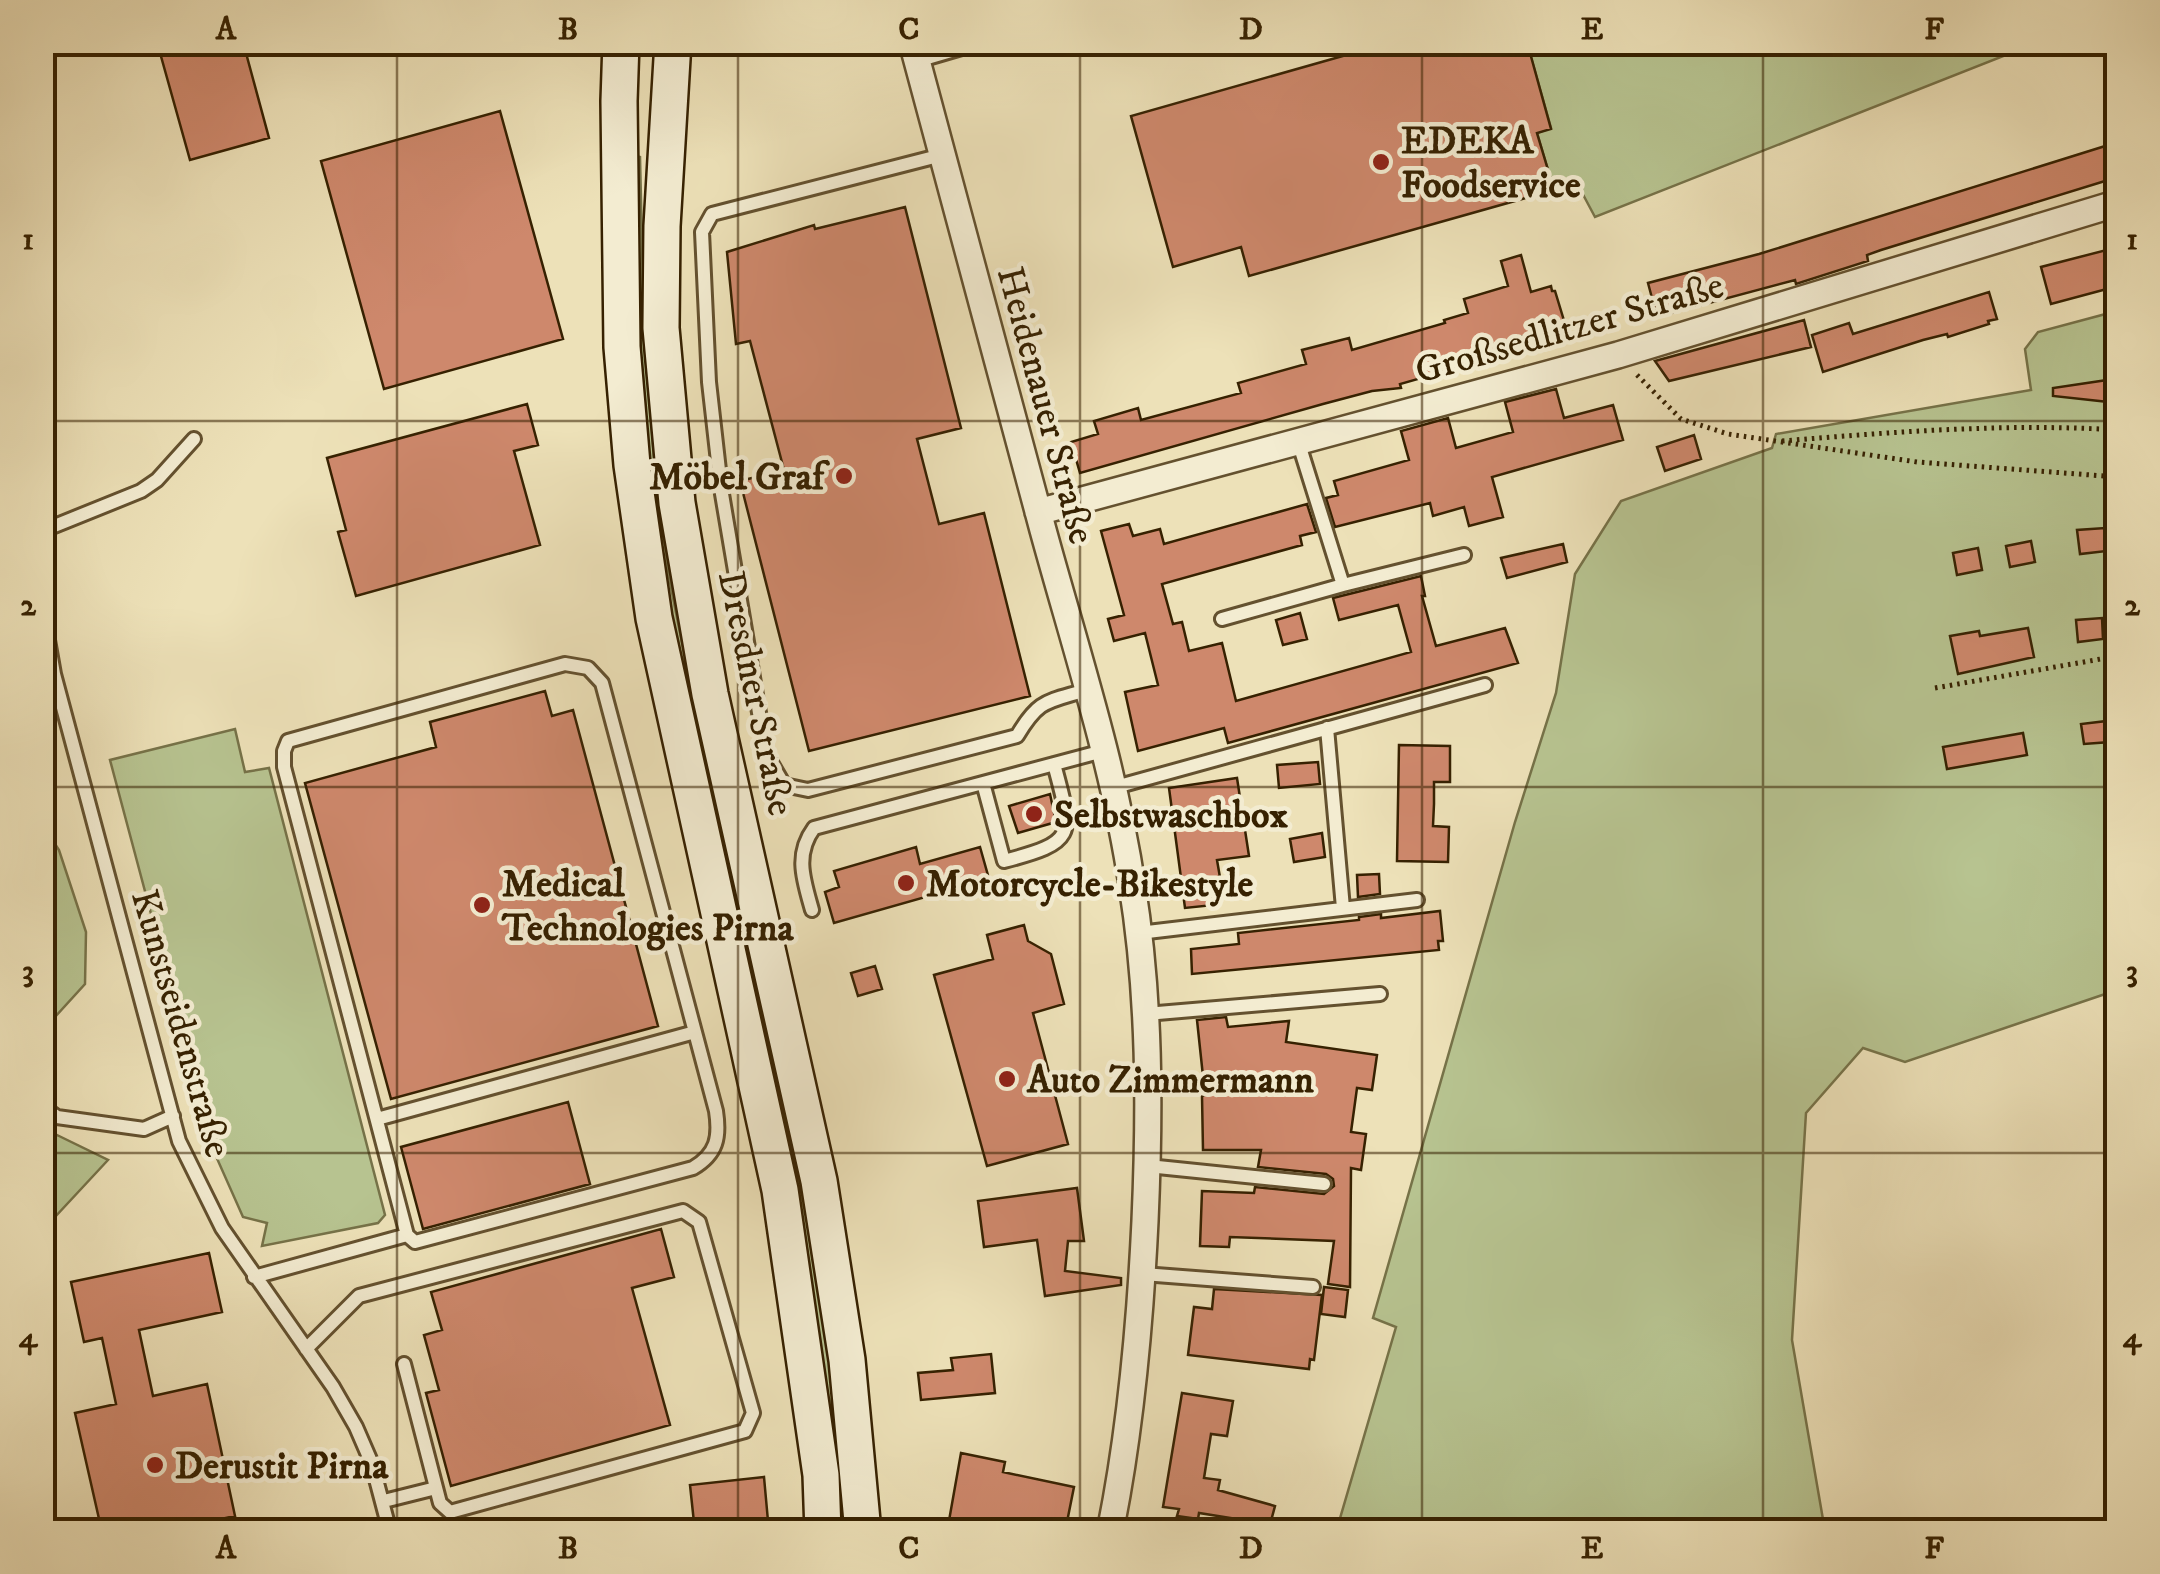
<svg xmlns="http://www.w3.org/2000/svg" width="2160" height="1574" viewBox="0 0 2160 1574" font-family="'IM FELL DW Pica',serif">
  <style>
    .green { fill: #b7c390; stroke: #767248; stroke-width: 2.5 }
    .building { fill: #ce886c; stroke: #362101; stroke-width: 2.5 }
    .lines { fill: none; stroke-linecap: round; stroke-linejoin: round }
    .service-casing { stroke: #64512f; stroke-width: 18 }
    .minor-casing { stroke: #64512f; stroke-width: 30 }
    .secondary-casing { stroke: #362101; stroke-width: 40 }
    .path { stroke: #362101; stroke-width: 5; stroke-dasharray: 2.5 5; stroke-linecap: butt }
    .service { stroke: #f3ecd1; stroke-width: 12 }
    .minor { stroke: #f3ecd1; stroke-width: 25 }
    .secondary { stroke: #f3ecd1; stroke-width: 35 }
    .grid { fill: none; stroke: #362101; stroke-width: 2.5; stroke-opacity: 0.55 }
    .poi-dot { fill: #8f2418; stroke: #f3ecd1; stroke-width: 4 }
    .labels { text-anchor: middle; stroke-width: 9; stroke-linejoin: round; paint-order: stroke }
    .poi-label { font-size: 38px; font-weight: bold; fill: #362101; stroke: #f3ecd1; text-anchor: start }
    .street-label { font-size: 38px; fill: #362101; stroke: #f3ecd1 }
    .neatline { fill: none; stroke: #362101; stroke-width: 4 }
    .grid-label { font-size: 32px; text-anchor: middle; font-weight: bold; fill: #362101 }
  </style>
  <rect width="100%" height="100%" fill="#ede1b8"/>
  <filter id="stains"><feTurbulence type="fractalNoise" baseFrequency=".002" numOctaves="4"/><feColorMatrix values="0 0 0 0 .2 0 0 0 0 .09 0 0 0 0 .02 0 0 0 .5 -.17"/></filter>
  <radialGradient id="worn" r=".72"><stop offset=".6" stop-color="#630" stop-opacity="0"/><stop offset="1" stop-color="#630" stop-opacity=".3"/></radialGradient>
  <path class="green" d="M1527 43H2036L1595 217 1579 187 1554 190 1537 133 1551 128Z
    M631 155 640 157 644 330 654 458 669 577 695 709 801 1185 831 1363 847 1531H837C819 1206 723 894 662 576 650 509 645 441 641 373 637 300 633 228 631 155Z
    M2117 311V990L1905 1062 1863 1048 1806 1113 1792 1340 1825 1531 1336 1532 1396 1327 1373 1318 1515 822 1556 693 1575 574 1621 501 1772 448 1776 434 2031 390 2025 349 2038 332Z
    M235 729 245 772 269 768 385 1215 378 1223 262 1246 267 1223 243 1217 211 1145 215 1130 166 970 110 760Z
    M42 824 59 850 86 932 85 984 54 1018 44 993 54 947 43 887Z
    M57 1135 108 1160 55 1217 43 1316V1149Z"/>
  <path class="building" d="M157 42H243L269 138 190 160Z
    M1392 42H1527L1551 129 1537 133 1554 190 1249 276 1241 247 1173 267 1131 116Z
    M500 111 563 339 384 389 321 161Z
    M2118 142V177L1881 250 1867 255 1868 261 1796 284 1795 280 1657 317 1648 283 1759 254Z
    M905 207 961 428 917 439 939 524 984 513 1030 696 809 751 740 481 784 470 750 341 736 344 727 252 814 225 815 229Z
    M2118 247V286L2051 304 2041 267Z
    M1521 255 1531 292 1551 286 1552 291H1555L1565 324 1499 343 1502 355 1400 384 1401 388 1372 391 1323 404 1080 473 1071 442 1098 434 1094 421 1138 408 1141 420 1241 393 1238 383 1306 364 1302 350 1349 338 1352 350 1445 323 1444 320 1468 313 1464 299 1508 286 1501 261Z
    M1989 292 1997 319 1988 321 1989 324 1948 337 1947 334 1923 340 1823 372 1812 335 1849 323 1853 334Z
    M1804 320 1811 347 1669 381 1655 361Z
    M2114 379 2118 403 2053 396V388Z
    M1556 389 1564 418 1613 405 1623 440 1492 477 1503 517 1469 526 1464 507 1433 516 1430 503 1335 527 1326 498 1338 495 1334 481 1409 460 1401 431 1448 418 1456 448 1513 432 1505 402Z
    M527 404 538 445 514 451 540 545 356 596 338 532 346 530 327 458Z
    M1694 435 1701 459 1665 471 1657 447Z
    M1307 504 1316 532 1300 536 1302 545 1162 584 1173 624 1182 622 1189 651 1222 643 1236 701 1411 652 1398 605 1339 620 1333 598 1421 576 1425 596H1422L1436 646 1505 628 1518 663 1228 743 1224 728 1138 751 1125 692 1158 685 1145 633 1114 641 1108 619 1124 615 1101 531 1129 524 1133 536 1160 529 1164 544Z
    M2105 528 2107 551 2080 554 2077 530Z
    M2031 541 2035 562 2010 567 2006 546Z
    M1563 544 1567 562 1507 578 1501 558Z
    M1978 548 1982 570 1957 575 1953 553Z
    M1300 613 1307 639 1283 645 1276 620Z
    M2102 618 2103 639 2078 642 2076 620Z
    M2028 628 2034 657 1958 674 1950 636 1979 631 1980 636Z
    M545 691 552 716 573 710 658 1026 391 1099 305 783 436 747 430 722Z
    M2107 721 2110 742 2084 744 2081 724Z
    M2023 733 2027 755 1947 769 1943 747Z
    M1399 745 1450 746V782H1434V804L1433 826 1449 827 1448 862 1397 861Z
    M1318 762 1320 784 1279 788 1277 765Z
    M1237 778 1249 856 1217 860 1222 889 1212 891 1214 905 1185 908 1169 788Z
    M1050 794 1056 822 1018 833 1009 806Z
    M1322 833 1325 857 1294 862 1290 839Z
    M916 847 920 864 980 847 989 879 834 923 825 892 839 887 834 871Z
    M1379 874 1380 894 1358 897 1357 875Z
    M1440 911 1443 941H1438L1439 950 1192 974 1191 949 1239 944 1238 933 1359 920V917L1381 914V918Z
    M1024 925 1028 941 1051 954 1064 1004 1033 1013 1068 1144 987 1166 934 975 993 959 987 935Z
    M875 966 882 989 858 996 851 973Z
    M1226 1017 1228 1027 1289 1021 1286 1042 1377 1055 1372 1090 1357 1088 1351 1132 1366 1134 1361 1170 1351 1168 1350 1287 1328 1284 1334 1241 1230 1237 1229 1247 1200 1246 1202 1191 1254 1193 1255 1187 1324 1194 1334 1186 1333 1179 1326 1174 1258 1167 1261 1150H1203L1202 1096 1205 1095 1197 1020Z
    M568 1102 590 1184 423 1229 401 1147Z
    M1077 1188 1084 1241H1068L1065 1271 1121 1278V1285L1045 1296 1037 1240 984 1247 978 1201Z
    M661 1229 674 1277 632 1288 670 1425 451 1486 426 1393 439 1390 424 1335 442 1330 431 1292Z
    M209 1253 222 1312 139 1330 153 1396 207 1384 235 1516 212 1521 214 1532H102L75 1413 116 1404 102 1338 84 1342 71 1282Z
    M1324 1287 1348 1290 1345 1317 1321 1314Z
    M1214 1289 1322 1295 1314 1360 1310 1359 1309 1369 1188 1355 1194 1307 1212 1309Z
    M991 1354 995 1393 921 1400 918 1373 953 1370 951 1358Z
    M1182 1393 1233 1401 1227 1436 1211 1434 1204 1478 1220 1480 1218 1490 1275 1506 1268 1532H1240L1243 1520 1199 1513 1198 1519 1177 1516 1179 1509 1163 1507Z
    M961 1453 1005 1462 1003 1472 1074 1487 1065 1532H947Z
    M764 1477 769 1532H695L690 1485Z"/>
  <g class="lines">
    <g class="service-casing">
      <path id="service" d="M917 61 982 42
        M942 155 712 214 702 232 709 382 721 488 766 754 784 785 808 790 1017 736C1039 699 1047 702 1086 690
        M42 531 141 491 157 480 194 439
        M1343 585 1464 555
        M42 606 54 674 179 1141 222 1228 333 1387 356 1427 372 1464 390 1532
        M1222 619 1343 585 1298 441
        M565 664 588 668 602 683 716 1111C720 1137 717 1154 693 1168L415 1242 407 1235 284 767V751L288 741Z
        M1327 728 1343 908
        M983 783 1004 861C1078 842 1073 835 1054 764
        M1112 788 1485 685
        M812 910C804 881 794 855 814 828L1103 751
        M1139 933 1417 900
        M1146 1014 1380 994
        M48 1067 43 1107 57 1117 144 1129 173 1116
        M377 1119 695 1032
        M1148 1166 1324 1184
        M1143 1274 1313 1287
        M254 1277 407 1235
        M306 1349 359 1296 683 1211 699 1222 753 1413 745 1431 450 1512 440 1503 404 1364
        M384 1501 436 1488"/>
    </g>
    <g class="minor-casing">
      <path id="minor" d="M912 42C957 204 998 368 1043 530 1075 647 1114 765 1132 885 1150 996 1150 1109 1145 1221 1140 1326 1131 1429 1110 1532
        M1038 512 1618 355 2118 203"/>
    </g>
    <g class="secondary-casing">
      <path id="secondary" d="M621 42 619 101 622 347 632 465 654 618 780 1190 821 1475 823 1532
        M673 42 662 226 661 328 677 503 710 694 819 1181 847 1360 863 1532"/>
    </g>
    <path class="path" d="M1637 375 1681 419 1728 434 1917 462 2118 477
      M1782 441C1893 432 2006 423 2118 430
      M1935 688 2118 656"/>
    <use href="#service" class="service"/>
    <use href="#minor" class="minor"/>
    <use href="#secondary" class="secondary"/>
  </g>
  <path class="grid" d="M397 42V1532M738 42V1532M1080 42V1532M1422 42V1532M1763 42V1532M42 421H2118M42 787H2118M42 1153H2118"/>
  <g class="poi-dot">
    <circle cx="1381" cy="162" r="10"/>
    <circle cx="844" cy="476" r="10"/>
    <circle cx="1034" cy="814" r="10"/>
    <circle cx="906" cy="883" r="10"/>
    <circle cx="482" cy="905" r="10"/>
    <circle cx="1007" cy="1079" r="10"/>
    <circle cx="155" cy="1465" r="10"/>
  </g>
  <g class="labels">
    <g class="poi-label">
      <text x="1401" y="153">EDEKA<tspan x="1401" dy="44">Foodservice</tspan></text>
      <text x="824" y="489" text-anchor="end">Möbel Graf</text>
      <text x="1054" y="827">Selbstwaschbox</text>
      <text x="502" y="896">Medical<tspan x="502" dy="44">Technologies Pirna</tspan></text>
      <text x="926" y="896">Motorcycle-Bikestyle</text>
      <text x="1027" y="1092">Auto Zimmermann</text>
      <text x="175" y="1478">Derustit Pirna</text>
    </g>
    <g class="street-label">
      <text transform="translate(1569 327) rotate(-16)" y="13">Großsedlitzer Straße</text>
      <text transform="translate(1047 405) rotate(75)" y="13">Heidenauer Straße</text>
      <text transform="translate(757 693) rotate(78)" y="13">Dresdner Straße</text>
      <text transform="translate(182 1023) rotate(74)" y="13">Kunstseidenstraße</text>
    </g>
  </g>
  <rect width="2160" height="1574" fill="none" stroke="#ede1b8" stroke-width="110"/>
  <rect x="55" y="55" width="2050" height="1464" class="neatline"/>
  <g class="grid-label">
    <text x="226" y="39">A</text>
    <text x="568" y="39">B</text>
    <text x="909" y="39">C</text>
    <text x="1251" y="39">D</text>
    <text x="1592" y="39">E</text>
    <text x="1934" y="39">F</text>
    <text x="28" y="249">1</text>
    <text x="2132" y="249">1</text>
    <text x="28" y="615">2</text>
    <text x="2132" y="615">2</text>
    <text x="28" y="981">3</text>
    <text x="2132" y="981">3</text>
    <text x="28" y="1347">4</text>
    <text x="2132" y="1347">4</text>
    <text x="226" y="1558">A</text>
    <text x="568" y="1558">B</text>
    <text x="909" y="1558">C</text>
    <text x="1251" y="1558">D</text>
    <text x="1592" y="1558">E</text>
    <text x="1934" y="1558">F</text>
  </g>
  <rect width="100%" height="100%" filter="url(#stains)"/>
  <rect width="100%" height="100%" fill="url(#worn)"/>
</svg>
